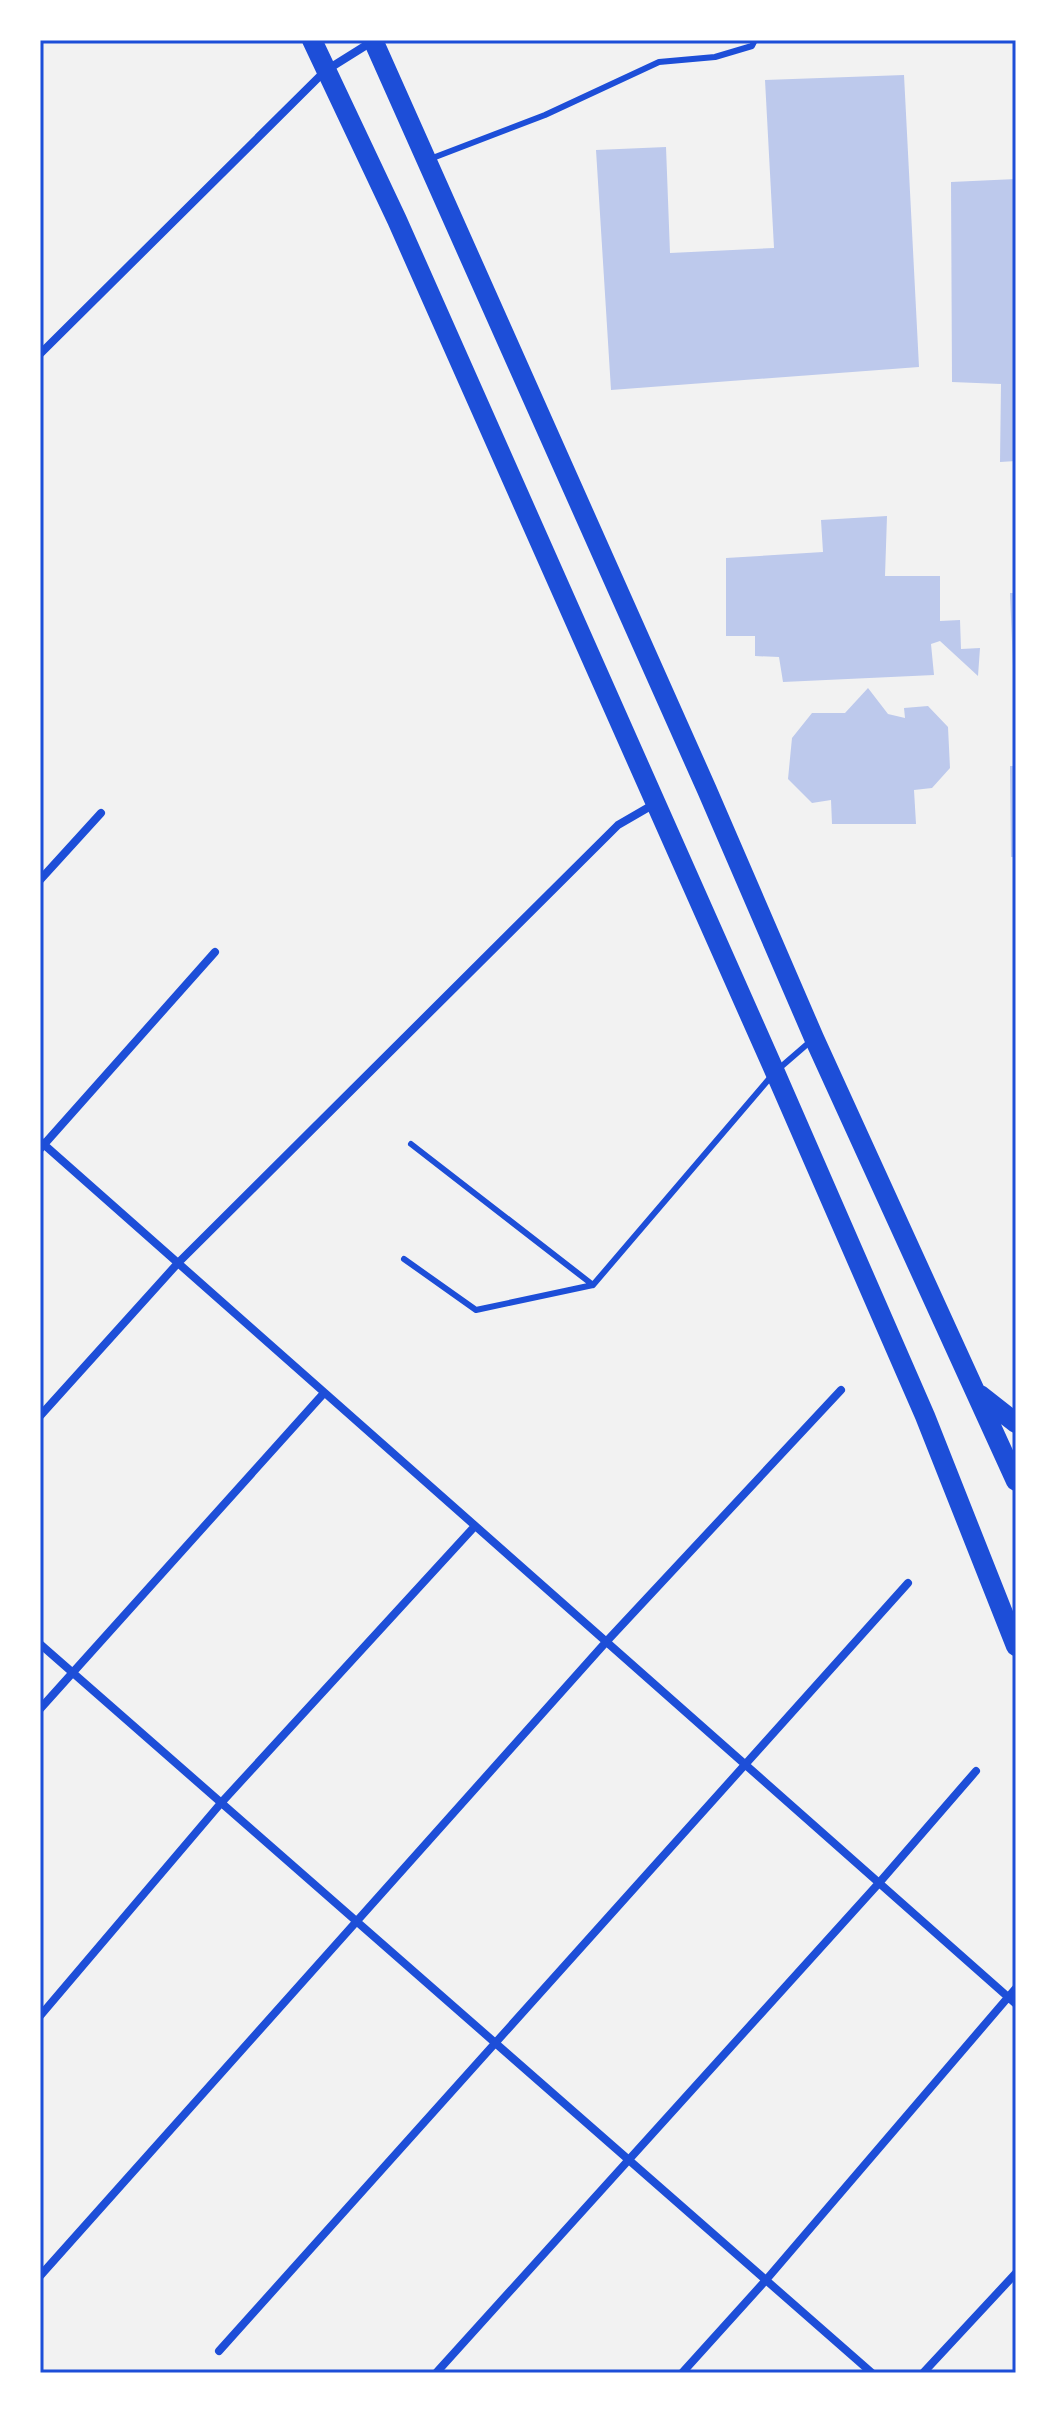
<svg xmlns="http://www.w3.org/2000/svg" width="1056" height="2413" viewBox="0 0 1056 2413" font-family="Spectral,serif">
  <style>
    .building { fill: #bdc9ec }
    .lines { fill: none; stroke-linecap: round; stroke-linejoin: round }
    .service { stroke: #1d4ed8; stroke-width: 6 }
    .minor { stroke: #1d4ed8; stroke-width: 8 }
    .primary { stroke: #1d4ed8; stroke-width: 20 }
    .neatline { fill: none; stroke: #1d4ed8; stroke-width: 3 }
  </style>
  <rect width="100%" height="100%" fill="#f2f2f2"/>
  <path class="building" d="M904 75 919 367 611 390 596 150 666 147 670 253 774 248 765 80Z
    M1016 179V461L1000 462 1001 384 952 382 951 182Z
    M887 516 885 576H940V621L960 620 961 649 980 648 978 676 940 641 931 644 934 675 783 682 779 657 755 656V636H726V558L823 552 821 520Z
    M1010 593H1016V666H1013Z
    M868 688 888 714 905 718 904 708 928 706 948 727 950 768 932 788 914 790 916 824H832L831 800 812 803 788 779 792 738 812 713H845Z
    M1010 766H1016V857H1011Z"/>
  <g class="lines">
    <path class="service" d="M430 159 545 115 659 62 715 57 752 46 755 40
      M411 1144 593 1285 775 1072 812 1040
      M404 1259 476 1310 593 1285"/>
    <path class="minor" d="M40 354 325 71 373 41
      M40 880 101 813
      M40 1141 1016 2004
      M40 1149 215 952
      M40 1416 178 1263 618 825 656 803
      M40 1644 872 2373
      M40 1709 324 1393
      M40 2016 221 1803 475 1526
      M40 2276 606 1642 841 1390
      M219 2351 908 1583
      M436 2373 879 1883 976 1771
      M682 2373 766 2280 1016 1988
      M923 2373 1016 2273"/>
    <path class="primary" d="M312 40 397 220 775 1072 925 1416 1016 1646
      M373 40 707 790 814 1038 1016 1481
      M980 1395 1016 1423"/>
  </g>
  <rect width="1056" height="2413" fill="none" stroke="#ffffff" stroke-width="84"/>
  <rect x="42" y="42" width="972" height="2329" class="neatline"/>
</svg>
